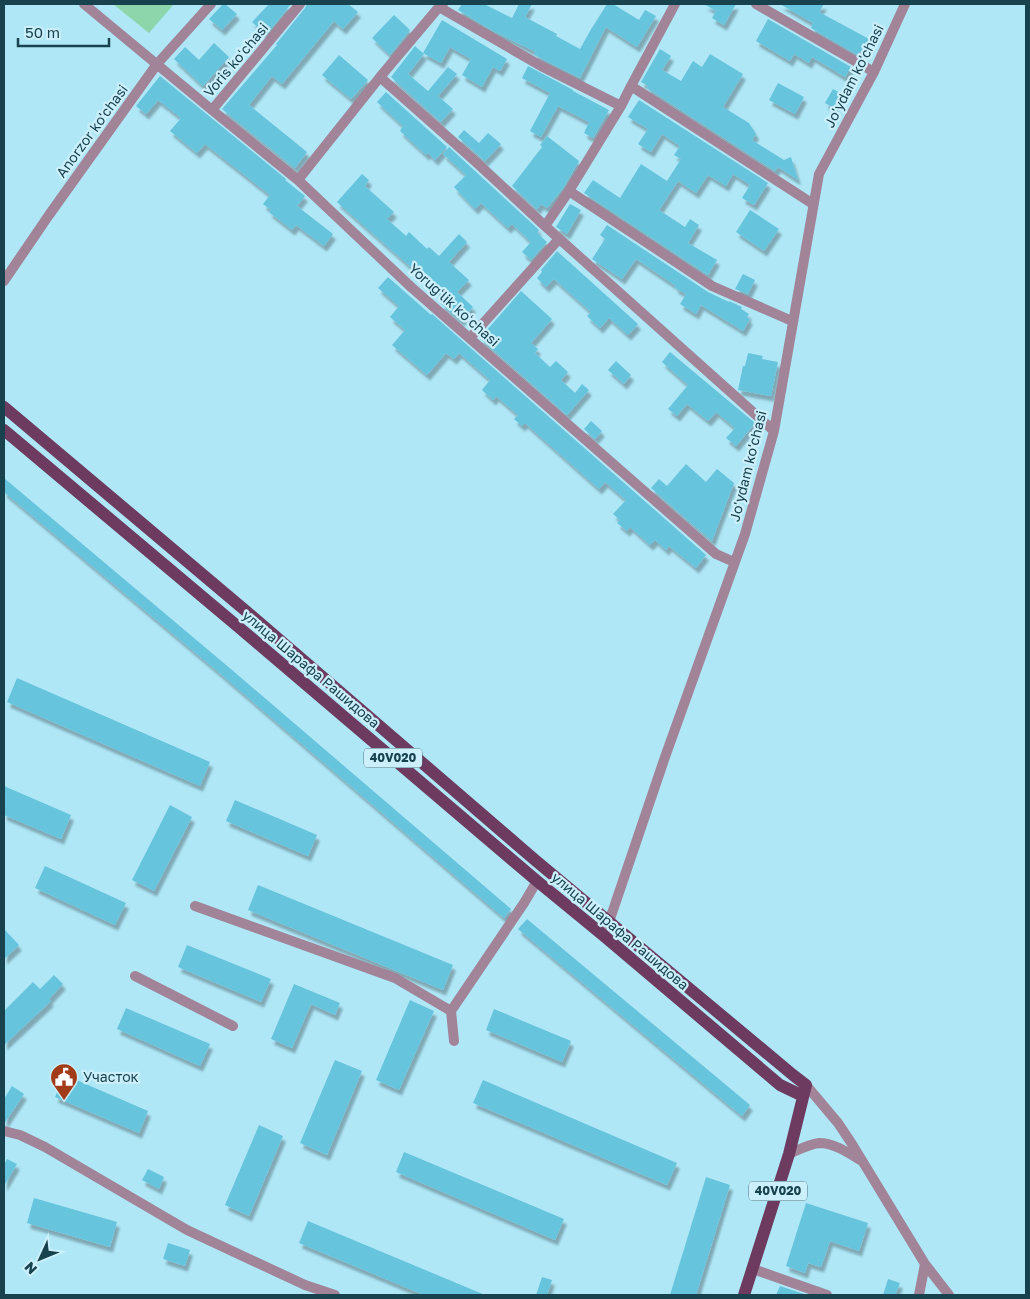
<svg xmlns="http://www.w3.org/2000/svg" width="1030" height="1299" viewBox="0 0 1030 1299" font-family="'Golos Text',sans-serif">
  <style>
    .green { fill: #8dd6ac }
    .building { fill: #66c4dd; filter: url(#shadow) }
    .lines { fill: none; stroke-linecap: round; stroke-linejoin: round }
    .minor { stroke: #a18498; stroke-width: 10 }
    .primary { stroke: #6d3b5f; stroke-width: 12 }
    .labels { text-anchor: middle; stroke-width: 4.5; stroke-linejoin: round; paint-order: stroke }
    .shield { fill: #ccf0fb; stroke: #4e7782; stroke-width: 1 }
    .shield-label { font-size: 12px; font-weight: bold; fill: #18434e }
    .street-label { font-size: 14px; fill: #18434e; stroke: #ccf0fb }
    .poi-label { font-size: 14px; fill: #18434e; stroke: #ccf0fb; text-anchor: start }
  </style>
  <defs>
    <filter id="shadow"><feDropShadow dx="3" dy="5.5" stdDeviation="1" flood-color="#0004"/></filter>
  </defs>
  <rect width="100%" height="100%" fill="#afe7f7"/>
  <path class="green" d="M113 4H174L149 33Z"/>
  <path class="building" d="M223 4H225L237 14 222 30 209 19Z
    M269 4H291L266 35 252 22Z
    M307 4H348L358 12 343 29 334 21 282 84 272 76 249 105 307 152 295 168 222 109 277 45 276 44 305 8Z
    M462 4H484L512 18 519 4H532L525 17 557 34 556 36 580 49 590 31 607 4H613L639 20 645 10 656 16 637 47 606 27 580 78 544 60 534 54 536 52 493 31 458 10Z
    M704 4H736L724 25 712 18 716 11Z
    M780 4H824L819 12 869 39 862 52 860 51 858 55 811 28 813 23Z
    M394 15 410 30 390 55 372 38Z
    M768 19 851 67 845 77 812 57 809 63 794 54 790 61 756 41Z
    M442 20 507 59 500 71 493 67 482 87 462 75 471 59 450 47 441 63 423 53Z
    M214 43 229 57 203 86 174 59 185 47 199 60Z
    M415 46 424 54 408 74 428 91 448 67 457 74 438 96 453 109 441 122 391 77Z
    M660 49 671 56 662 70 681 81 693 61 702 67 710 54 743 74 723 107 749 123 756 134 752 140 784 160 791 157 798 180 778 167 775 171 647 88 648 86 641 82Z
    M339 55 368 80 351 99 322 75Z
    M528 66 573 90V91L609 110 593 138 584 133 589 122 558 106 541 137 530 131 550 93 522 78Z
    M160 76 286 179 285 180 305 196 297 206 333 234 324 246 296 225 292 230 269 212 271 210 263 204 270 195 205 144 197 153 170 131 181 118 158 100 146 114 136 106Z
    M778 83 804 97 795 114 769 100Z
    M833 89 842 94 834 108 825 103Z
    M386 92 447 147 435 160 428 153 426 155 400 131 403 126 377 102Z
    M639 100 768 183 754 205 742 198 750 185 733 174 726 186 708 175 696 193 678 181 659 210 685 227 690 219 699 225 688 243 717 260 708 275 584 193 593 180 620 198 641 164 667 181 681 159 674 155 680 146 662 134 651 152 638 144 648 129 628 117Z
    M464 130 479 143 488 133 501 144 485 161 458 137Z
    M547 136 579 161 563 188 547 208 541 204 537 209 512 186 542 147 540 145Z
    M449 147 539 230 537 233 547 242 531 260 522 252 531 242 512 224 508 228 481 203 475 209 454 187 466 175 443 154Z
    M362 174 369 180 365 186 394 212 387 219 406 236 409 232 427 249 429 247 439 256 459 234 467 242 449 262 469 280 457 292 473 307 461 321 441 304 446 298 337 202Z
    M570 204 581 210 567 234 556 227Z
    M750 210 779 229 764 251 736 232Z
    M607 225 708 292 729 302V301L742 307 741 309 749 314 747 317 750 319 743 331 701 305 696 314 680 304 686 294 675 288 676 286 636 259 622 279 592 259 605 239 600 235Z
    M557 251 638 324 628 335 609 318 600 328 587 316 591 312 554 279 546 287 537 278 542 272 541 270Z
    M743 274 755 280 748 294 735 289Z
    M388 277 431 315 432 314 706 555 696 568 669 546 666 550 655 540 650 545 630 527 627 531 617 523 620 520 613 514 626 500 605 482 599 489 525 423 522 426 514 419 518 415 496 396 493 400 482 390 490 380 459 353 454 359 446 353 427 375 392 345 405 330 390 317 399 306 378 288Z
    M521 291 552 319 531 343 538 349 535 353 550 367 556 361 568 372 561 380 575 393 582 384 589 390 567 415 480 338Z
    M670 352 755 423 736 446 726 438 735 428 716 412 708 421 687 404 677 416 668 409 688 385 662 362Z
    M748 353 763 356 762 359 778 362 771 396 738 390 743 366H745Z
    M616 361 631 375 624 384 608 370Z
    M591 421 602 431 595 439 584 429Z
    M686 464 706 482 717 469 734 483 712 541 651 488 659 479 667 486Z
    M4 478 232 670 511 909 504 918 216 670 4 492Z
    M17 678 210 762 200 786 7 702Z
    M4 786 71 815 61 839 4 815Z
    M235 800 317 835 308 856 226 821Z
    M170 805 192 817 154 891 132 880Z
    M45 866 126 903 115 925 35 888Z
    M258 885 453 965 443 990 248 910Z
    M527 919 750 1105 742 1116 518 929Z
    M4 929 19 945 4 959Z
    M187 945 271 979 261 1002 178 967Z
    M54 975 63 984 49 999 51 1001 4 1045V1011L33 982 40 989Z
    M294 984 340 1003 335 1015 311 1004 292 1048 271 1039Z
    M410 1000 434 1011 399 1090 376 1080Z
    M126 1008 210 1044 200 1066 117 1029Z
    M494 1009 571 1041 562 1062 486 1030Z
    M335 1060 362 1071 327 1155 300 1143Z
    M65 1075 148 1111 139 1133 55 1097Z
    M483 1080 677 1163 667 1185 473 1103Z
    M12 1086 24 1094 4 1124V1099Z
    M259 1125 283 1136 249 1216 225 1205Z
    M404 1152 564 1219 555 1240 396 1172Z
    M7 1159 17 1164 4 1186V1165Z
    M148 1169 164 1177 159 1189 142 1180Z
    M706 1177 730 1185 696 1295H670Z
    M34 1198 117 1222 110 1247 27 1223Z
    M806 1203 868 1223 859 1251 830 1241 821 1267 808 1263 805 1273 786 1266Z
    M308 1221 485 1295H424L299 1243Z
    M168 1243 190 1250 185 1266 163 1259Z
    M542 1277 552 1280 547 1295H536Z
    M888 1279 900 1283 895 1295H883Z
    M780 1286 807 1295H776Z"/>
  <g class="lines">
    <path class="minor" d="M84 4 212 110 298 180 411 287 716 554 734 562
      M443 4 439 7 541 66 621 106 631 86 813 204
      M756 4 874 72
      M380 77 439 7
      M631 86 675 4
      M212 110 300 4
      M298 180 380 77 476 162 545 226 774 431
      M569 191 621 106
      M545 226 569 191 712 286 792 321
      M4 281 49 215 157 64 211 4
      M470 338 559 239
      M195 906 395 978 451 1011 454 1041
      M603 935 609 922 665 757 745 534 774 431 819 174 874 72 905 4
      M135 976 233 1026
      M451 1011 524 903 537 881
      M806 1085 838 1123 852 1144 925 1264 949 1295
      M4 1131 20 1135 45 1147 187 1230 305 1285 335 1295
      M789 1154C798 1150 809 1144 819 1143 835 1143 850 1154 862 1161
      M753 1269 827 1295
      M919 1295 925 1264"/>
    <path class="primary" d="M4 407 253 617 535 860 793 1075 806 1085 789 1154 744 1295
      M4 430 242 630 537 881 603 935 780 1085 803 1096"/>
  </g>
  <defs>
    <g id="civic-pin" transform="scale(1.4375)"><path d="M0 17L-7.5 6A9.5 9.5 0 1 1 7.5 6Z" fill="#a23b18" stroke="#ccf0fb"/><path d="M-.6-6.5H3V-4.5H.6V-3L4-1V1h2V6H-6V1h2V-1L-.6-3ZM-1.2 2.5V6h2.4V2.5Z" fill="#fff"/></g>
  </defs>
  <g fill-rule="evenodd">
    <use href="#civic-pin" x="64" y="1077"/>
  </g>
  <g class="labels">
    <g class="shield">
      <rect x="364" y="748.5" width="58" height="19" rx="4"/>
      <rect x="749" y="1181.5" width="58" height="19" rx="4"/>
    </g>
    <g class="shield-label">
      <text x="393" y="762">40V020</text>
      <text x="778" y="1195">40V020</text>
    </g>
    <g class="street-label">
      <text transform="translate(236 60) rotate(-50)" y="5">Voris koʻchasi</text>
      <text transform="translate(854 76) rotate(-63)" y="5">Jo'ydam ko'chasi</text>
      <text transform="translate(92 131) rotate(-54)" y="5">Anorzor ko'chasi</text>
      <text transform="translate(454 305) rotate(42)" y="5">Yorugʻlik koʻchasi</text>
      <text transform="translate(748 466) rotate(-76)" y="5">Jo'ydam ko'chasi</text>
      <text transform="translate(311 669) rotate(40)" y="5">улица Шарафа Рашидова</text>
      <text transform="translate(620 931) rotate(40)" y="5">улица Шарафа Рашидова</text>
    </g>
    <g class="poi-label">
      <text x="83" y="1082">Участок</text>
    </g>
  </g>
  <rect width="1030" height="1299" fill="none" stroke="#18434e" stroke-width="10"/>
  <g transform="translate(40 1259) rotate(226)" stroke="#ccf0fb" stroke-width="4" paint-order="stroke">
  <path d="M0-4L9 19L0 12L-9 19Z" fill="#18434e"/>
  <text y="-8" font-size="14" font-weight="bold" text-anchor="middle" fill="#18434e">N</text>
  </g>
  <path d="M18 38v8h91v-8" fill="none" stroke="#18434e" stroke-width="2.5"/>
  <text x="25" y="38" font-size="15" fill="#18434e" stroke="#ccf0fb" stroke-width="4" paint-order="stroke">50 m</text>
</svg>
